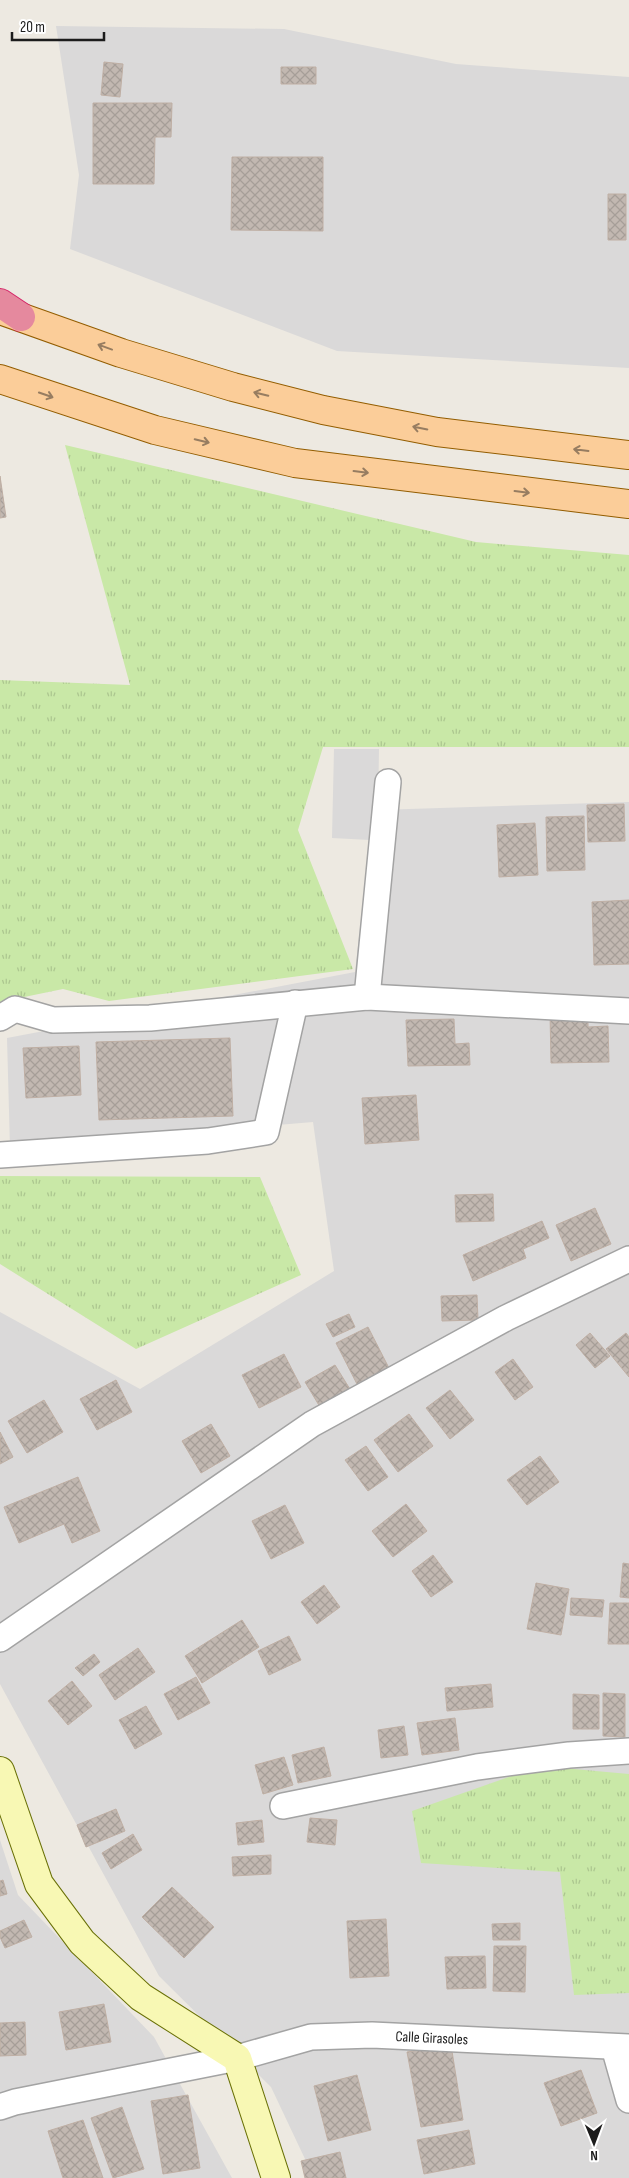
<svg xmlns="http://www.w3.org/2000/svg" width="629" height="2178" viewBox="0 0 629 2178" font-family="'Sofia Sans Condensed',sans-serif">
  <style>
    .residential { fill: #dad9d9 }
    .grass { fill: url(#grass-tufts) }
    .building { fill: url(#building-cross-hatch); stroke: #bfafa4 }
    .lines { fill: none; stroke-linecap: round; stroke-linejoin: round }
    .street-casing { stroke: #a3a3a3; stroke-width: 28 }
    .secondary-casing { stroke: #697006; stroke-width: 30 }
    .primary-casing { stroke: #935d01; stroke-width: 30 }
    .highway-casing { stroke: #d52568; stroke-width: 30 }
    .street { stroke: #fff; stroke-width: 25 }
    .secondary { stroke: #f8f8b4; stroke-width: 28 }
    .primary { stroke: #fbcd99; stroke-width: 28 }
    .highway { stroke: #e5899e; stroke-width: 28 }
    .oneway { stroke: #977d61 }
    .labels { text-anchor: middle; stroke-width: 5; stroke-linejoin: round; paint-order: stroke }
    .street-label { font-size: 15px; fill: #1c1c1c; stroke: #fff }
  </style>
  <defs>
    <pattern id="grass-tufts" width="24" height="20" patternUnits="userSpaceOnUse" patternTransform="scale(1.25)"><rect width="24" height="20" fill="#c9e8a7"/><path d="M3 7l-1-3M5 7V3M7 7l1-3M15 17l-1-3M17 17v-4M19 17l1-3" fill="none" stroke="#acc68f"/></pattern>
    <pattern id="building-cross-hatch" width="8" height="8" patternUnits="userSpaceOnUse" patternTransform="scale(1.25)"><rect width="8" height="8" fill="#c2b8b1"/><path d="M0 0l8 8M0 8l8-8" fill="none" stroke="#a69e98"/></pattern>
  </defs>
  <rect width="100%" height="100%" fill="#ede9e1"/>
  <path class="residential" d="M56 26 284 29 456 64 629 77V368L337 351 70 249 79 175Z
    M334 749H379L378 810 629 802V2178H314L271 2087 159 1976 0 1684V1312L140 1389 334 1271 313 1122 10 1148 7 1038 355 972 370 840 332 838Z
    M0 1840 18 1895 154 2037 232 2178H0Z"/>
  <path class="grass" d="M65 445 476 542 629 555V747H323L298 830 353 969 109 1001 63 989 0 1002V680L130 685Z
    M0 1176 260 1177 301 1275 136 1349 0 1264Z
    M540 1766 629 1774V1993L574 1995 560 1872 421 1863 412 1811Z"/>
  <path class="building" d="M104 62 123 64 120 97 101 95Z
    M281 67H316V84H281Z
    M93 103H172L171 137H155L154 184H93Z
    M232 157H323V231L231 230Z
    M608 194H626V240H608Z
    M0 476 6 517 0 518Z
    M624 804 625 841 588 842 587 805Z
    M584 816 585 870 547 871 546 817Z
    M535 823 538 875 499 877 497 825Z
    M629 900V964L594 965 592 902Z
    M588 1011V1027L608 1026 609 1062 551 1063 550 1012Z
    M454 1019 455 1044 469 1043 470 1065 408 1066 406 1020Z
    M230 1038 233 1116 99 1120 96 1042Z
    M79 1046 81 1095 26 1098 23 1048Z
    M416 1095 419 1140 365 1144 362 1098Z
    M493 1194 494 1221 456 1222 455 1195Z
    M595 1208 611 1244 571 1261 556 1225Z
    M542 1221 549 1238 523 1249 526 1258 473 1281 463 1255Z
    M477 1295 478 1320 442 1321 441 1296Z
    M349 1314 355 1327 333 1337 326 1324Z
    M368 1327 391 1372 359 1388 336 1343Z
    M590 1333 610 1356 595 1368 576 1345Z
    M626 1333 629 1337V1377L606 1349Z
    M284 1354 301 1387 259 1408 242 1375Z
    M513 1359 533 1387 515 1400 495 1372Z
    M335 1365 353 1394 323 1412 305 1382Z
    M116 1380 132 1412 97 1430 80 1399Z
    M450 1390 474 1420 450 1439 426 1408Z
    M44 1400 63 1432 27 1453 8 1421Z
    M409 1414 433 1446 398 1472 374 1440Z
    M211 1424 230 1456 201 1473 182 1441Z
    M0 1432 13 1457 0 1464Z
    M366 1446 388 1477 368 1491 345 1460Z
    M540 1456 559 1482 527 1505 507 1480Z
    M78 1477 100 1531 72 1543 64 1524 19 1543 4 1507Z
    M406 1504 427 1531 393 1557 372 1531Z
    M285 1505 304 1543 271 1559 252 1521Z
    M433 1555 453 1582 431 1597 412 1571Z
    M623 1563 629 1564V1598L620 1597Z
    M536 1583 569 1589 561 1635 527 1629Z
    M324 1585 340 1607 317 1624 301 1602Z
    M571 1598 604 1600 602 1617 570 1615Z
    M610 1603H629V1644H608Z
    M242 1620 259 1647 202 1683 185 1656Z
    M289 1636 301 1660 269 1675 258 1651Z
    M138 1648 155 1672 115 1700 99 1675Z
    M94 1654 100 1662 83 1676 75 1668Z
    M196 1677 210 1703 178 1720 164 1694Z
    M72 1681 92 1706 68 1725 48 1701Z
    M491 1684 493 1707 447 1711 445 1688Z
    M603 1693 625 1694V1737L603 1736Z
    M573 1694 599 1695V1729H573Z
    M146 1706 162 1734 135 1749 119 1720Z
    M455 1718 459 1750 422 1755 417 1723Z
    M404 1726 408 1755 381 1758 378 1730Z
    M324 1747 331 1776 298 1783 292 1755Z
    M284 1757 293 1785 263 1794 255 1765Z
    M116 1809 125 1831 86 1847 77 1825Z
    M310 1818 337 1820 335 1845 307 1842Z
    M262 1820 264 1842 238 1845 236 1823Z
    M133 1834 142 1850 111 1869 102 1853Z
    M271 1855V1874L233 1876 232 1857Z
    M3 1880 7 1894 0 1896V1881Z
    M172 1887 214 1927 184 1958 142 1917Z
    M386 1919 389 1976 350 1978 347 1921Z
    M24 1920 32 1937 5 1948 0 1937V1931Z
    M520 1923V1940H493L492 1924Z
    M494 1946H526L525 1992 493 1991Z
    M485 1956 486 1988 447 1989 445 1957Z
    M104 2004 111 2042 66 2050 59 2012Z
    M25 2022 26 2055 0 2056V2023Z
    M451 2045 463 2120 421 2127 407 2052Z
    M581 2070 597 2113 561 2126 544 2083Z
    M357 2075 371 2130 328 2141 314 2086Z
    M188 2095 200 2168 163 2174 151 2101Z
    M122 2107 144 2169 113 2178 91 2118Z
    M83 2120 103 2178H63L48 2131Z
    M469 2130 475 2164 424 2174 417 2140Z
    M340 2152 346 2178H305L301 2161Z"/>
  <g class="lines">
    <g class="street-casing">
      <g id="street">
        <path d="M367 997 388 782"/>
        <path d="M0 1018 15 1009 53 1020 150 1018 367 997 629 1011"/>
        <path d="M0 1155 208 1141 266 1132 295 1003"/>
        <path d="M0 1639 312 1424 506 1318 629 1259"/>
        <path d="M283 1806 477 1767 569 1755 629 1751"/>
        <path d="M614 2047 629 2100"/>
        <path id="s1" d="M0 2107 15 2102 237 2058 311 2037 372 2035 629 2047"/>
      </g>
    </g>
    <g class="secondary-casing">
      <path id="secondary" d="M0 1771 39 1884 82 1942 141 1997 237 2058 276 2178"/>
    </g>
    <g class="primary-casing">
      <path id="primary" d="M0 310 121 353 233 387 323 410 437 432 629 455
        M0 379 155 430 295 463 629 504"/>
    </g>
    <g class="highway-casing">
      <path id="highway" d="M0 303 21 317"/>
    </g>
    <use href="#street" class="street"/>
    <use href="#secondary" class="secondary"/>
    <use href="#primary" class="primary"/>
    <use href="#highway" class="highway"/>
  </g>
  <defs><path id="oneway-shaft" d="M-6 0H5M1.5-3L5.5 0L1.5 3" fill="none" stroke-width="1.6" stroke-linecap="round" stroke-linejoin="round" transform="scale(1.25)"/></defs>
  <g class="oneway">
    <use href="#oneway-shaft" transform="translate(105 347) rotate(-160)"/>
    <use href="#oneway-shaft" transform="translate(261 394) rotate(-166)"/>
    <use href="#oneway-shaft" transform="translate(46 395) rotate(19)"/>
    <use href="#oneway-shaft" transform="translate(420 428) rotate(-169)"/>
    <use href="#oneway-shaft" transform="translate(202 441) rotate(13)"/>
    <use href="#oneway-shaft" transform="translate(581 450) rotate(-173)"/>
    <use href="#oneway-shaft" transform="translate(361 472) rotate(7)"/>
    <use href="#oneway-shaft" transform="translate(522 492) rotate(7)"/>
  </g>
  <g class="labels">
    <g class="street-label">
      <text dy="5" stroke="none"><textPath href="#s1" startOffset="440">Calle Girasoles</textPath></text>
    </g>
  </g>
  <g transform="translate(594 2143) rotate(179)" stroke="#ffffff" stroke-width="4" paint-order="stroke">
  <path d="M0-4L9 19L0 12L-9 19Z" fill="#1c1c1c"/>
  <text y="-8" font-size="14" font-weight="bold" text-anchor="middle" fill="#1c1c1c">N</text>
  </g>
  <path d="M12 32v8h92v-8" fill="none" stroke="#1c1c1c" stroke-width="2.5"/>
  <text x="20" y="32" font-size="15" fill="#1c1c1c" stroke="#ffffff" stroke-width="4" paint-order="stroke">20 m</text>
</svg>
